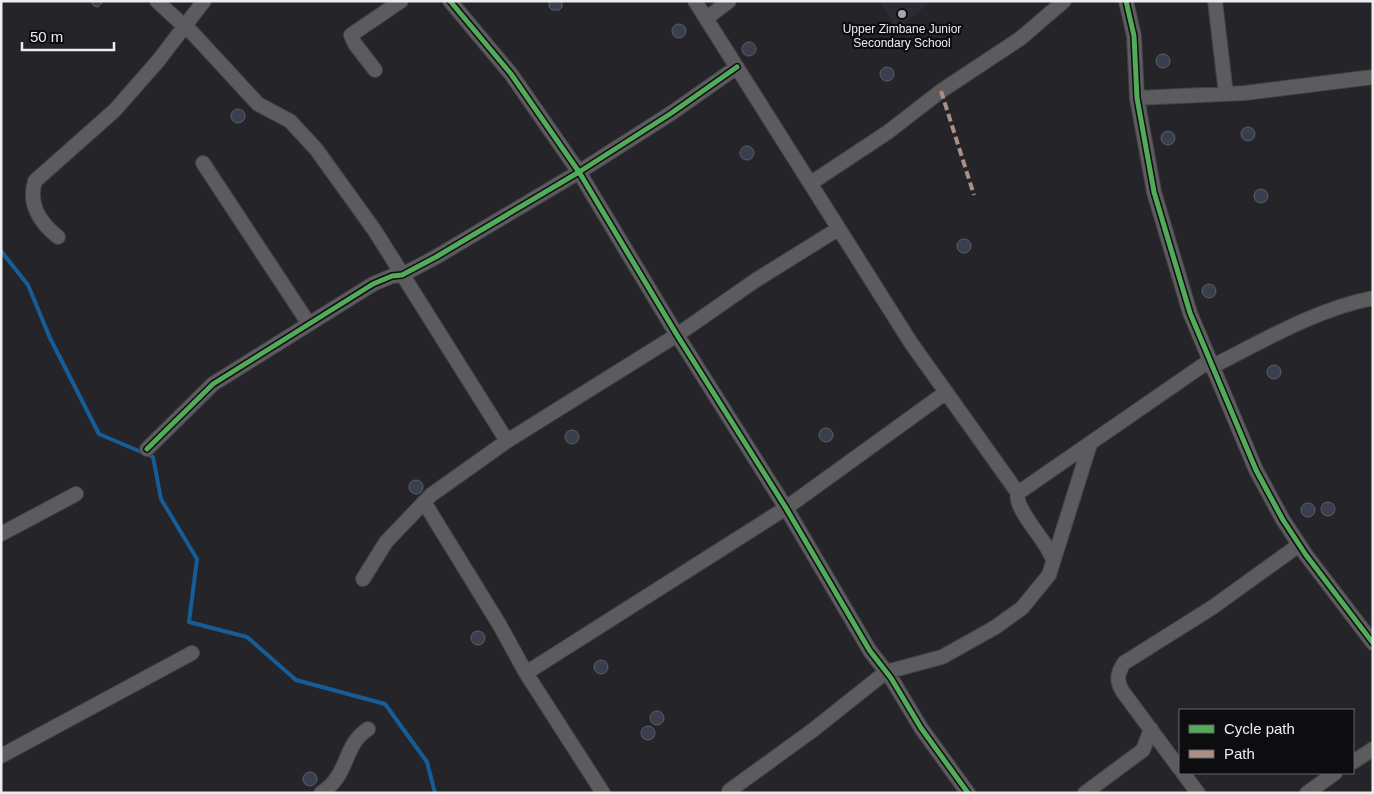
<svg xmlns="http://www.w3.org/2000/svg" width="1374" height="794" viewBox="0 0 1374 794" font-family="Helvetica,sans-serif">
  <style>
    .built { fill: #2b2b35 }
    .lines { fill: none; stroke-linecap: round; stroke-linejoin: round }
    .stream { stroke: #165d98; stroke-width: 4 }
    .building { fill: #3a3f4f; stroke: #5e5e62 }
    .minor-casing { stroke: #434346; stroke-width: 16 }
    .minor { stroke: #5c5c5f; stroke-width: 14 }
    .quiet { stroke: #ac8f84; stroke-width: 4; stroke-dasharray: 8 4; stroke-linecap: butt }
    .cycleway-casing { stroke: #0d0d10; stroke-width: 8 }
    .cycleway { stroke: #51ab58; stroke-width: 5 }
    .poi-dot { fill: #a7a7ab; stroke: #0d0d10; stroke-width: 2 }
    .labels { text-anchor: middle; stroke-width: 4.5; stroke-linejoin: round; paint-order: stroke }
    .poi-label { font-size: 12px; fill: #ededf1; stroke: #0d0d10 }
  </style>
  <rect width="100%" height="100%" fill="#252529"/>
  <path class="built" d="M879 1H933L897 28Z"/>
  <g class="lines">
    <path class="stream" d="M1 251 28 285 50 338 99 434 153 457 161 499 197 559 189 622 247 637 296 680 385 704 427 762 435 793"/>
  </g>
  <path class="building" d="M90 1H104L98 7 94 6Z
    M562 1V7L559 10H552L549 7V1Z
    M672 31a7 7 0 1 1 14 0a7 7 0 1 1-14 0Z
    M742 49a7 7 0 1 1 14 0a7 7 0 1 1-14 0Z
    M1156 61a7 7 0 1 1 14 0a7 7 0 1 1-14 0Z
    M880 74a7 7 0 1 1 14 0a7 7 0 1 1-14 0Z
    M231 116a7 7 0 1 1 14 0a7 7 0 1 1-14 0Z
    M1241 134a7 7 0 1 1 14 0a7 7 0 1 1-14 0Z
    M1161 138a7 7 0 1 1 14 0a7 7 0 1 1-14 0Z
    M740 153a7 7 0 1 1 14 0a7 7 0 1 1-14 0Z
    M1254 196a7 7 0 1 1 14 0a7 7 0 1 1-14 0Z
    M957 246a7 7 0 1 1 14 0a7 7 0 1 1-14 0Z
    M1202 291a7 7 0 1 1 14 0a7 7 0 1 1-14 0Z
    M1267 372a7 7 0 1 1 14 0a7 7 0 1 1-14 0Z
    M819 435a7 7 0 1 1 14 0a7 7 0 1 1-14 0Z
    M565 437a7 7 0 1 1 14 0a7 7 0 1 1-14 0Z
    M409 487a7 7 0 1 1 14 0a7 7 0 1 1-14 0Z
    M1321 509a7 7 0 1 1 14 0a7 7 0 1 1-14 0Z
    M1301 510a7 7 0 1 1 14 0a7 7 0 1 1-14 0Z
    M471 638a7 7 0 1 1 14 0a7 7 0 1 1-14 0Z
    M594 667a7 7 0 1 1 14 0a7 7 0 1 1-14 0Z
    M650 718a7 7 0 1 1 14 0a7 7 0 1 1-14 0Z
    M641 733a7 7 0 1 1 14 0a7 7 0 1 1-14 0Z
    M303 779a7 7 0 1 1 14 0a7 7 0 1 1-14 0Z"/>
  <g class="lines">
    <g class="minor-casing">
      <path id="minor" d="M157 1 185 27
        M450 1 511 74 579 172 677 335 786 508 870 651 891 678 921 728 968 793
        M695 1 911 343 1018 493C1013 509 1047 540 1053 560
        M1126 1 1134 36 1137 98 1154 192 1190 313 1256 470 1283 520 1306 555 1373 643
        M1215 1 1226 94
        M707 18 729 1
        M186 26 258 104 290 121 316 149 375 231 507 441
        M375 70 355 44 351 35 401 1
        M1137 98 1245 93 1373 77
        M203 163 309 324
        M811 183 888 132 941 91 1021 38 1064 1
        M58 237C40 223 28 204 35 181L115 110 158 61 204 1
        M1211 367C1263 341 1316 309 1373 298
        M147 449 213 384 373 284 392 276 402 275 436 257 579 172 670 114 737 67
        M1018 493 1209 361
        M424 502 499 624 526 673 603 793
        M1 534 76 494
        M363 579 386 542 431 495 507 441 677 335 756 280 838 229
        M526 673 786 508 945 393
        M1 756 192 653
        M1353 762 1373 749
        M1180 769 1123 692C1116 681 1117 674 1124 663L1213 607 1299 545
        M1183 773 1198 793
        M729 791 813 730 886 672 942 657 994 628 1022 608 1049 575 1090 444
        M321 793C350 775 342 746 368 729
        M1085 793 1143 750 1151 729
        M1307 793 1335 773"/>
    </g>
    <use href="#minor" class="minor"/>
    <path class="quiet" d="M941 91 974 195"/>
    <g class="cycleway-casing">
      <path id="cycleway" d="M450 1 511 74 579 172 677 335 786 508 870 651 891 678 921 728 968 793
        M1126 1 1134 36 1137 98 1154 192 1190 313 1256 470 1283 520 1306 555 1373 643
        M147 449 213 384 373 284 392 276 402 275 436 257 579 172 670 114 737 67"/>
    </g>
    <use href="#cycleway" class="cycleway"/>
  </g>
  <circle class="poi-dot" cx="902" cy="14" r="5"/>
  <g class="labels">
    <g class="poi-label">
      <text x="902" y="33">Upper Zimbane Junior<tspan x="902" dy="14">Secondary School</tspan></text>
    </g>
  </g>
  <rect width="1374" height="794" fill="none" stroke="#ededf1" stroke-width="5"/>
  <rect x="1179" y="709" width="175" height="65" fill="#0d0d10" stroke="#67676a"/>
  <rect x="1189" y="725" width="25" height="8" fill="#51ab58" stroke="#67676a"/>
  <text x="1224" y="734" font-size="15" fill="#ededf1">Cycle path</text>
  <rect x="1189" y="750" width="25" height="8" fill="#ac8f84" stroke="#67676a"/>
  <text x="1224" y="759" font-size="15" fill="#ededf1">Path</text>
  <path d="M22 42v8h92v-8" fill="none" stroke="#ededf1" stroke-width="2.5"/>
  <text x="30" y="42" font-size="15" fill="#ededf1" stroke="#0d0d10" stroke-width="4" paint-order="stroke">50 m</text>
</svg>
